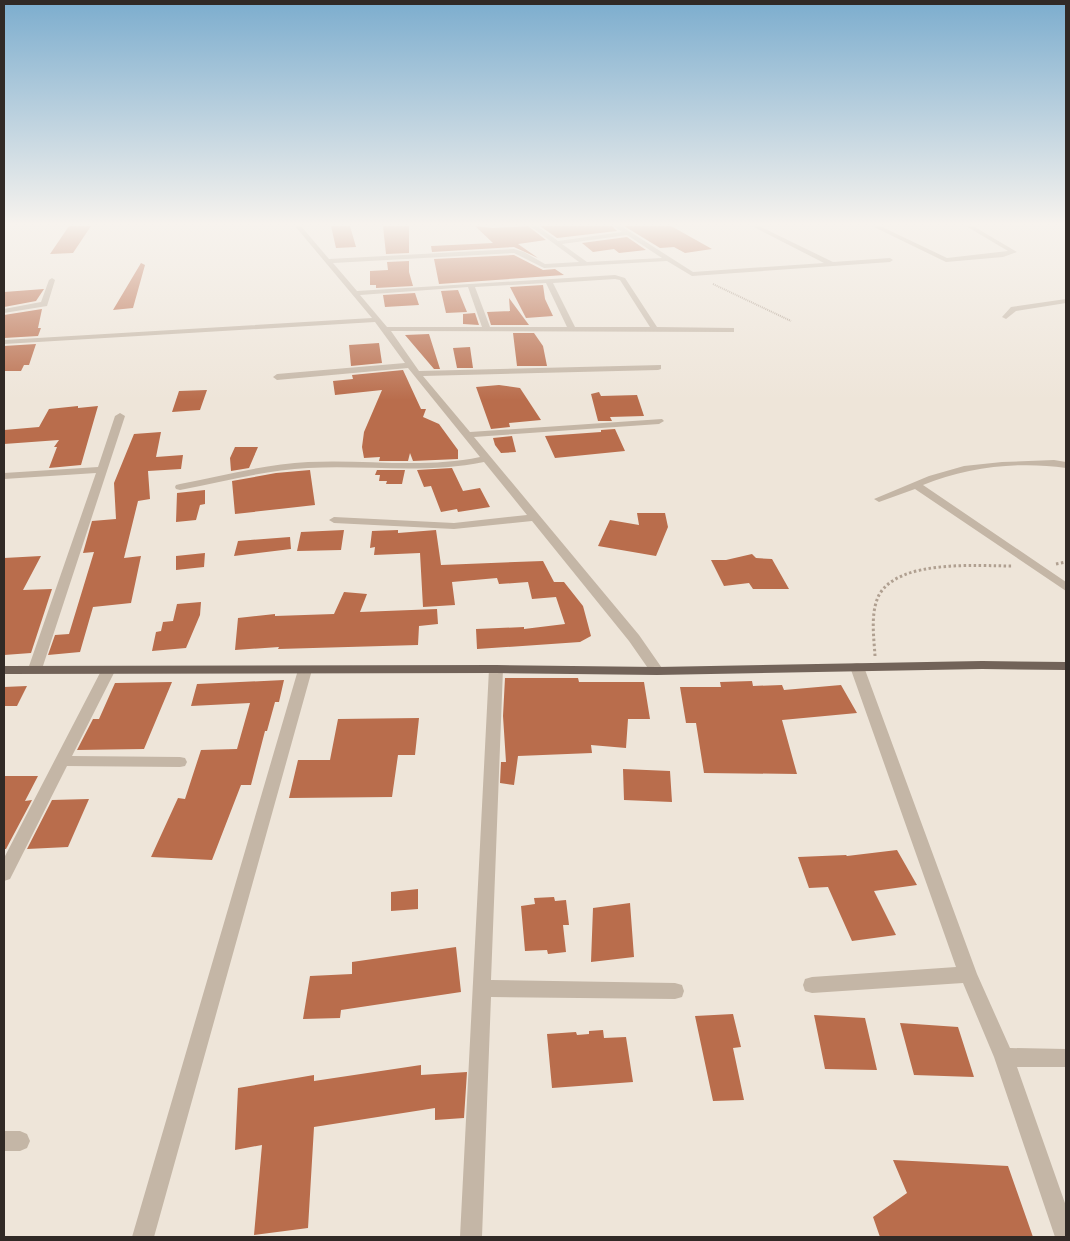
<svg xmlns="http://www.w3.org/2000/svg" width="1070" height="1241" viewBox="0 0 1070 1241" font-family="'Source Sans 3',sans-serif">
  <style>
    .building { fill: #b96d4c }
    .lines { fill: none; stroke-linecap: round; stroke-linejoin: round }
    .path-far1 { stroke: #b0a091; stroke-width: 2; stroke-dasharray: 1 1; stroke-linecap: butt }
    .path { stroke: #b0a091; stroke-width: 3; stroke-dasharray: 2.5 2.5; stroke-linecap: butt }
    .minor { fill: #c4b6a6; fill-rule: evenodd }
    .major { fill: #726359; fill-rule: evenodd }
  </style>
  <rect width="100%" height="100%" fill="#eee5d9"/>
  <path class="building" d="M69 226H91L73 253 50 254Z
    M331 226H350L356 247 336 248Z
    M383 226H409V253L386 254Z
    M475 226 493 228 528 226 546 240 518 244 538 258 514 247 432 252 431 246 493 243Z
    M540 226H612L617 231 557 238Z
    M624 226H671L712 249 685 253 674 247 660 248Z
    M627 237 646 250 619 253 614 249 593 252 582 243Z
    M514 255 543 270 555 269 564 275 439 284 434 259Z
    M409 261V272L413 286 376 288V285H370V271L388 270 387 262Z
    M141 263 145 265 133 308 113 310Z
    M543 285 545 299 553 316 526 318 510 287Z
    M44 289 36 301 4 307V292Z
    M458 290 467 312 446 313 441 291Z
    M415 293 419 305 385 307 383 295Z
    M509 298 523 317 529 325H491L487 312 510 311Z
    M42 309 38 328H41L38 336 4 338V315Z
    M475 313 479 325 463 324V314Z
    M513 333H534L543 346 547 366H517Z
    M429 334 440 369H434L405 335Z
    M379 343 382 363 351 366 349 345Z
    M36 344 29 365H24L21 371H4V346Z
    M470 347 473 368H457L453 348Z
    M403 370 421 409H426L423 417 439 424 458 450V459L413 461 410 453 408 461H379L380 457 364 458 362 447 364 432 382 390 335 395 333 381 353 379 352 375Z
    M499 385 520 388 541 420 509 423 510 427 491 429 476 387Z
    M207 390 200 410 172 412 179 391Z
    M599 392 601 396 637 395 644 416 610 417 612 421H598L591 394Z
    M78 406V408L98 406 81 465 49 468 57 447H54L59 440 4 444V430L39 427 49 409Z
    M615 429 625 451 555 458 545 436 601 432V430Z
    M161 432 156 457 183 455 181 469 148 471 150 499 138 501 124 558 141 556 131 603 93 607 80 652 48 655 55 635 69 634 94 552 83 553 92 521 116 519 114 483 134 434Z
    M512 436 516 452 501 453 495 445 493 438Z
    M235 447H258L249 468 231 471 230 458Z
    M452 468 463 491 480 488 490 507 458 512 457 509 441 512 431 486 424 487 417 470Z
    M310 470 315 505 235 514 232 481 276 473Z
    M377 470H405L402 484H386L387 481H379L380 475H375Z
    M205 490V504L200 505 196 520 176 522 177 493Z
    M637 513H665L668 527 656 556 598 546 610 520 639 525Z
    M344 530 341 550 297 551 301 532Z
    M398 530V533L436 530 441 565 543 561 554 582H564L583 606 591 636 580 642 477 649 476 629 524 627V629L565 624 556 597 532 599 528 582 499 584 497 578 452 582 455 605 423 607 420 553 374 555 375 547 370 548 372 531Z
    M290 537 291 549 234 556 238 541Z
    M205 553 204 567 176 570V556Z
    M752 554 756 558 772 559 789 589H753L749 583 724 586 711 560H726Z
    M41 556 23 590 52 589 31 653 4 655V558Z
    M344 592 367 594 360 612 437 609 438 624 419 626 418 645 278 649 279 647 235 650 238 618 275 614V616L334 614Z
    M201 602 200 615 186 648 152 651 156 632 161 631 163 622 173 621 177 604Z
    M505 678H578L579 682H644L650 719H628L626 748 591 745 592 753 518 756 514 785 500 783 501 762H506L503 716Z
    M284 680 279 702H275L267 731H265L251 785H241L212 860 151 857 178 798 185 799 201 750 237 749 250 703 191 706 197 684Z
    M752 681 753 686 782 685 784 690 841 685 857 713 782 720 797 774 704 773 696 723H686L680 687H721L720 682Z
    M172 682 144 749 77 750 93 719H99L115 683Z
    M27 686 17 706H4V687Z
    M419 718 415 755H398L392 797 289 798 298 760H330L338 719Z
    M623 769 670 771 672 802 624 800Z
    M4 776H38L25 801 32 800 6 849H4Z
    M89 799 68 847 27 849 52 800Z
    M897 850 917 885 874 891 896 935 852 941 828 887 809 888 798 857 846 855 847 856Z
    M418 889V909L391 911V892Z
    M554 897 555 901 566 900 569 925H563L566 952 548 954 547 950 525 951 521 906 535 904 534 898Z
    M630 903 634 957 591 962 593 908Z
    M456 947 461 992 341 1010 340 1018 303 1019 310 976 352 974V962Z
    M733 1014 741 1047 733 1048 744 1100 713 1101 695 1016Z
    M814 1015 865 1018 877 1070 825 1069Z
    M900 1023 958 1027 974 1077 914 1075Z
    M603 1030 604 1038 626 1037 633 1082 552 1088 547 1034 576 1032 577 1035 589 1034V1031Z
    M421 1065V1075L467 1072 464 1118 435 1120V1108L314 1127 308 1228 254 1235 262 1145 235 1150 238 1088 314 1075V1081Z
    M893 1160 1008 1166 1033 1237H880L873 1217 907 1193Z"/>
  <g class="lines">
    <path class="path-far1" d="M713 284 791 321"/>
    <path class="path" d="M1056 564 1066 562
      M875 656C874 638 870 613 879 595 899 559 977 566 1012 566"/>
    <path class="minor" d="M295 226H301L329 259 514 249 524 252 545 264 579 262 530 226H537L558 241 622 232 614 226H621L693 272 824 263 752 226H759L833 262 890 258 893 260 890 262 692 276 667 261 544 268 514 253 333 263 357 291 615 275 625 278 657 327 734 328V332H731L391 331 419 371 661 365V369L658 370 423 376 470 432 662 419 664 421 659 424 474 437 639 635 664 671 662 674H652L629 641 532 521 454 529 334 523 329 520 334 517 454 523 527 515 484 462C426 474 368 465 308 468 265 470 222 482 180 490L176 489 175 487 176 485 180 484C222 476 265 464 308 462 366 459 423 469 480 457L408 368 277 380 273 377 277 374 405 363 375 322 4 344V340L372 318ZM627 235 662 258 587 262 562 244ZM615 279 620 280 650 327H575L553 283ZM546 283 567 327H490L475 287ZM468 287 482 327H387L360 295Z
      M872 226H880L947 258 1008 251 966 226H973L1017 252 1003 257 946 262Z
      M52 278 55 280 47 306 4 313V309L41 302 49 280Z
      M1066 299V303L1016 311 1006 319 1002 317 1011 307Z
      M120 413 125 416 42 669 40 672H30L28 669 96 473 4 479V473L98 467 115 416Z
      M1054 460 1066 462V468C1019 461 967 467 923 485L1066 582V591L915 489 879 502 874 499 929 476 964 466 1002 462Z
      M857 663 862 664 864 667 977 974 1010 1048 1066 1049V1067H1017L1066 1206V1237H1055L994 1057 963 983 812 993 805 991 803 985 805 979 812 977 956 967 850 667 852 664Z
      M496 665 501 666 503 669 491 980 675 983 682 985 684 991 682 997 675 999 491 997 482 1237H460L489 669 491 666Z
      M305 666 310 667 312 670 154 1237H132L298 670 300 667Z
      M108 667 113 668 115 671 72 756 180 757 185 758 187 762 185 766 180 767 67 766 10 879 4 881V858L101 671 103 668Z
      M4 1131H20L27 1134 30 1141 27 1148 20 1151H4Z"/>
    <path class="major" d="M982 661 1066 662V670L982 669 657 675 496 673 4 674V666L496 665 657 667Z"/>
  </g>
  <linearGradient id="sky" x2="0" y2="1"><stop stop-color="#7cadce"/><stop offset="0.56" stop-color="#f7f3ee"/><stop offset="1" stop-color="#f7f3ee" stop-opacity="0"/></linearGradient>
  <rect width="1070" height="400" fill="url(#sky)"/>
  <rect width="1070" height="1241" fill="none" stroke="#312a26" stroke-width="10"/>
</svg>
